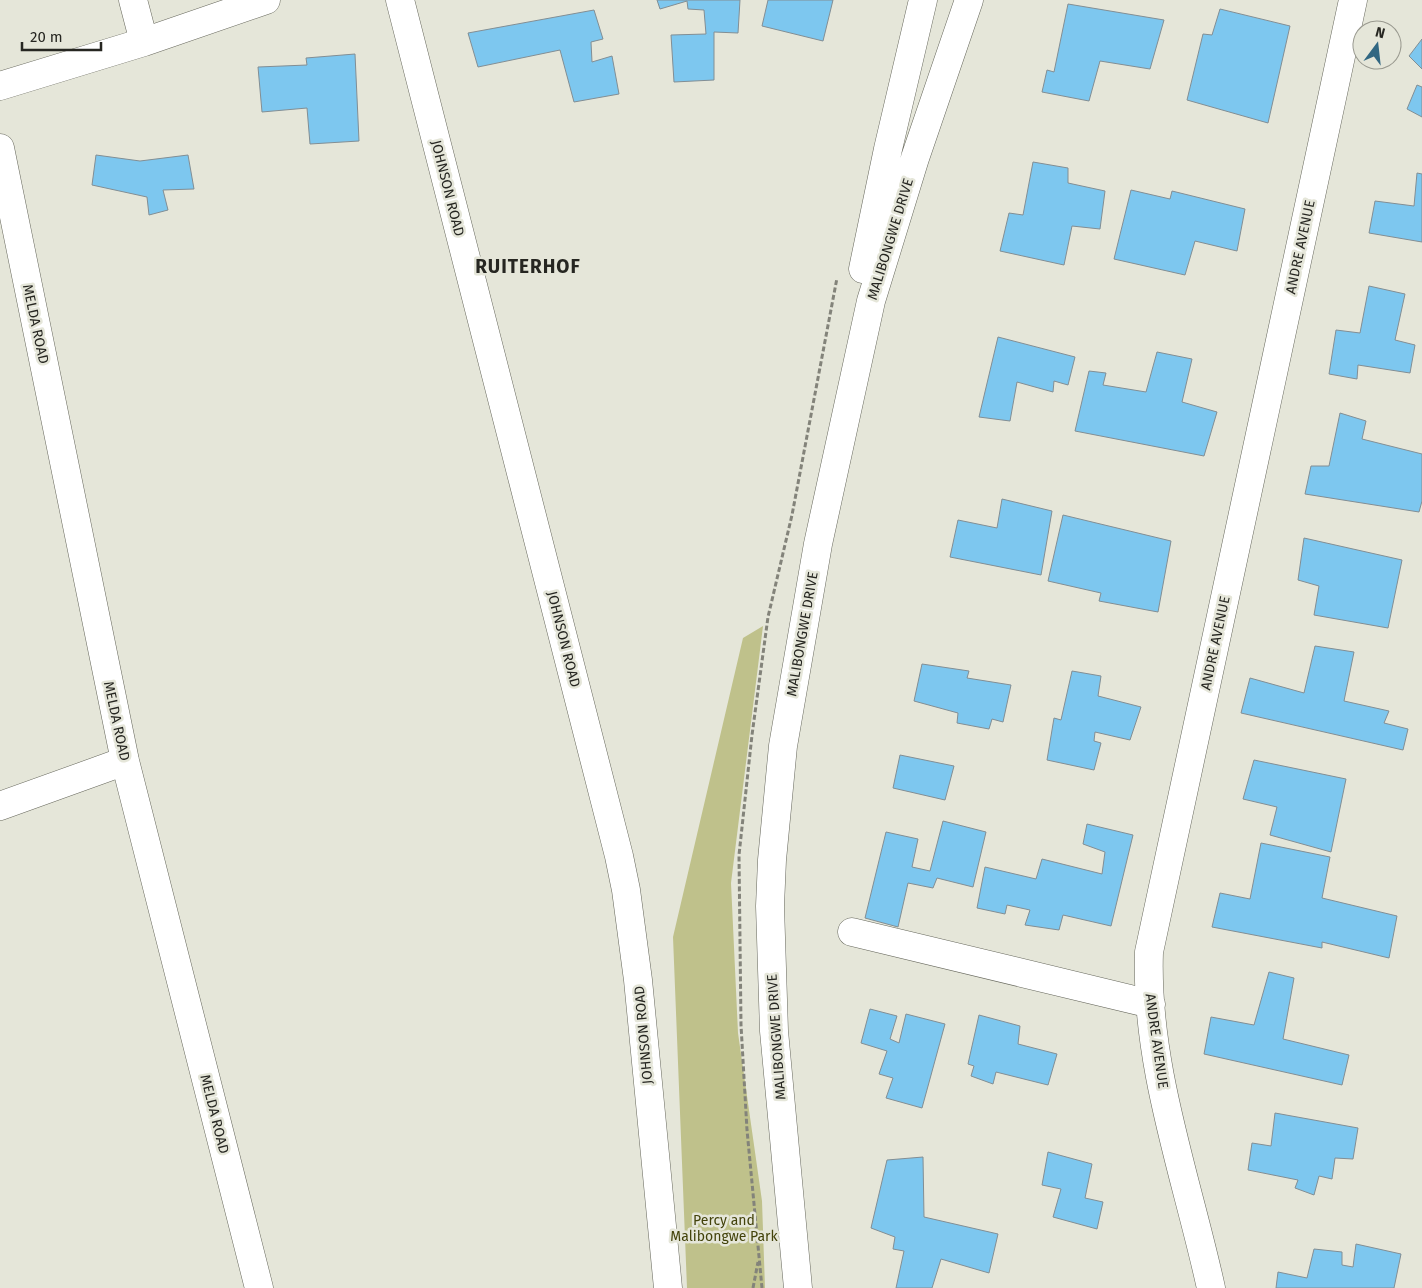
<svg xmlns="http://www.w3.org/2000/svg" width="1422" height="1288" viewBox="0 0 1422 1288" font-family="'Fira Sans',sans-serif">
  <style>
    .green { fill: #bfc18b }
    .building { fill: #7dc7ef; stroke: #828e94 }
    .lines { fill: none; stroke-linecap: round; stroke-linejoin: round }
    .minor-casing { stroke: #67685d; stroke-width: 29 }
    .major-casing { stroke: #67685d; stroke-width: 29 }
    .path { stroke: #83837a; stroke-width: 3; stroke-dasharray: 5 2.5; stroke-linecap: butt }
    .minor { stroke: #fff; stroke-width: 28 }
    .major { stroke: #fff; stroke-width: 28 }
    .labels { text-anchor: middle; stroke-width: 5; stroke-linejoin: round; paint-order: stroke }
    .street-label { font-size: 14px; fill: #262621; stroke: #e5e6d9 }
    .park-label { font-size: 14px; fill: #42420a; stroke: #e5e6d9 }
    .district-label { font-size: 19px; font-weight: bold; letter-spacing: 1px; fill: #262621; stroke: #e5e6d9 }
  </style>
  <rect width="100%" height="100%" fill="#e5e6d9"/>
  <path class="green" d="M763 626 731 883 738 1033 762 1201 765 1288H687L673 937 743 638Z"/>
  <path class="building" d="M657 0H740L738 33 714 32V80L674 82 671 35 706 34 704 10 688 9 687 1 660 9Z
    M768 0H833L823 41 762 26Z
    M1068 4 1164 20 1150 69 1100 61 1089 101 1042 92 1047 70 1054 72Z
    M1220 9 1290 26 1268 123 1187 100 1203 34 1212 35Z
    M594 10 603 39 591 42 592 62 612 56 619 94 574 102 560 50 478 67 468 33Z
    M1422 39V69L1409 56Z
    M355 54 359 141 310 144 307 108 262 112 258 67 307 65 306 58Z
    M1417 85 1422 87V117L1407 109Z
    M96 155 140 161 188 155 194 189 163 190 168 210 149 215 147 197 92 185Z
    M1033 162 1068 168V183L1105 191 1100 229 1072 226 1064 265 1000 251 1009 213 1023 215Z
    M1417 173 1422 174V242L1369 233 1375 201 1414 206Z
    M1131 190 1170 199 1172 191 1245 209 1237 251 1195 241 1185 275 1114 259Z
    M1369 286 1405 294 1395 340 1415 345 1410 373 1358 365 1357 379 1329 374 1336 330 1360 333Z
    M998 337 1075 357 1068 385 1054 381 1053 392 1017 382 1010 421 979 417Z
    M1157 352 1192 359 1182 402 1217 412 1204 456 1075 431 1089 371 1106 373 1103 385 1146 392Z
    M1340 413 1366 421 1362 439 1422 454V501L1419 512 1305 494 1311 466H1329Z
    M1002 499 1052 511 1041 575 950 557 958 520 997 528Z
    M1063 515 1171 541 1158 612 1099 601 1101 593 1048 581Z
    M1304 538 1402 560 1388 628 1314 615 1319 586 1298 580Z
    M1315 646 1354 652 1344 701 1389 711 1384 723 1408 729 1403 750 1241 713 1250 678 1304 693Z
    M922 664 969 671 967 678 1011 685 1003 722 992 719 989 729 957 723 958 713 914 701Z
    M1072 671 1101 676 1098 696 1141 707 1130 740 1095 732 1094 741 1101 743 1094 770 1047 760 1054 718 1061 720Z
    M900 755 954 766 945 800 893 788Z
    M1254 760 1346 779 1331 852 1270 835 1277 807 1243 799Z
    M943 821 986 832 973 887 937 878 933 888 908 883 898 927 865 918 886 832 918 839 912 867 930 871Z
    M1087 824 1133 835 1111 926 1063 915 1059 930 1025 925 1030 910 1007 905 1005 914 977 908 985 867 1036 879 1042 859 1102 874 1105 852 1083 844Z
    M1261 843 1330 857 1322 898 1397 916 1389 958 1322 942V948L1212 927 1220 893 1250 899Z
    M1269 972 1294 978 1283 1039 1349 1055 1342 1085 1204 1054 1211 1017 1254 1025Z
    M870 1009 897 1016 890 1039 899 1043 906 1014 945 1024 922 1108 886 1098 893 1078 879 1074 887 1051 861 1043Z
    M979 1015 1020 1026 1018 1044 1057 1054 1048 1085 996 1072 993 1084 971 1076 974 1066 968 1064Z
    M1275 1113 1358 1128 1353 1159 1335 1158 1332 1179 1319 1176 1314 1195 1295 1188 1298 1180 1248 1170 1252 1143 1271 1146Z
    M1048 1152 1092 1164 1085 1198 1103 1202 1097 1229 1053 1217 1061 1189 1042 1185Z
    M923 1157 924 1217 998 1234 989 1273 941 1259 932 1288H896L904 1251 893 1249 895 1237 871 1228 887 1160Z
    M1356 1244 1401 1254 1394 1288H1276L1278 1272 1307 1278 1314 1249 1342 1252V1265L1353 1267Z"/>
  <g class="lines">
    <g class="minor-casing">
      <path id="minor" d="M133 0 144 42
        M400 0 619 856 626 890 638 980 668 1288
        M0 86 144 42 266 0
        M0 148 125 761 259 1288
        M0 806 125 761
        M852 932 1151 1004
        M1211 1288C1187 1178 1145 1066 1149 952L1353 0"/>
    </g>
    <g class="major-casing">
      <path id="major" d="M863 269 888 149 923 0
        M798 1288 774 1031 770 906 772 860 783 746 818 544 871 301 915 158 969 0"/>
    </g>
    <path class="path" d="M753 1288 758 1262
      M762 1288 747 1130 741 1025 739 855 752 735 768 617 792 515 837 278"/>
    <use href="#minor" class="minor"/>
    <use href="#major" class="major"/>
  </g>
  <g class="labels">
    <g class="street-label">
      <text transform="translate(448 188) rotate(76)" y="5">JOHNSON ROAD</text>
      <text transform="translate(890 239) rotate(-73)" y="5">MALIBONGWE DRIVE</text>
      <text transform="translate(1300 247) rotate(-78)" y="5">ANDRE AVENUE</text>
      <text transform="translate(36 324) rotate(78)" y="5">MELDA ROAD</text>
      <text transform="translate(802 634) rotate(-80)" y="5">MALIBONGWE DRIVE</text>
      <text transform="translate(564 639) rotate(76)" y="5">JOHNSON ROAD</text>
      <text transform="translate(1215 643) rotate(-78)" y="5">ANDRE AVENUE</text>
      <text transform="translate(117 721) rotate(78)" y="5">MELDA ROAD</text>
      <text transform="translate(643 1035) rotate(-95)" y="5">JOHNSON ROAD</text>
      <text transform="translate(776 1037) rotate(-94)" y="5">MALIBONGWE DRIVE</text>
      <text transform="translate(1157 1041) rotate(82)" y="5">ANDRE AVENUE</text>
      <text transform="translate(215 1114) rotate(76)" y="5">MELDA ROAD</text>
    </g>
    <g class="park-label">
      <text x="724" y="1225">Percy and<tspan x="724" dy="16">Malibongwe Park</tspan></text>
    </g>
    <g class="district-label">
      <text x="528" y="273">RUITERHOF</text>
    </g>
  </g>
  <g transform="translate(1377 45) rotate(15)"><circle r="24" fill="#e5e6d9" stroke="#99998f"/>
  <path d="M0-4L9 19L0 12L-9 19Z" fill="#316782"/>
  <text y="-8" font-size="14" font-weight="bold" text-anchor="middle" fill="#262621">N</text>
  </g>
  <path d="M22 42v8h79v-8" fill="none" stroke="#262621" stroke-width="2.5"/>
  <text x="30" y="42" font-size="15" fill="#262621" stroke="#e5e6d9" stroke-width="4" paint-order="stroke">20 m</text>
</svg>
